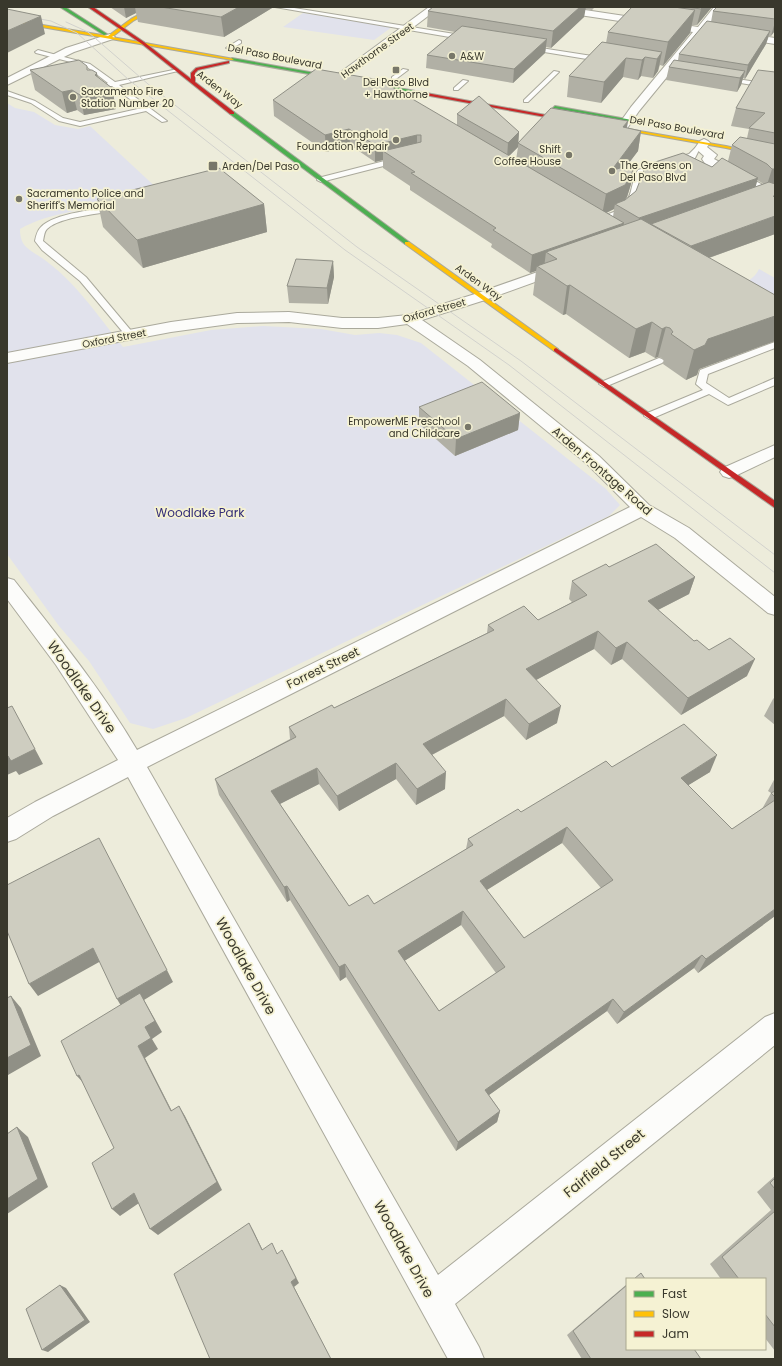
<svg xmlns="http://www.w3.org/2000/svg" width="782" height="1366" viewBox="0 0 782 1366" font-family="Poppins,sans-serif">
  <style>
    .green { fill: #e1e2ec }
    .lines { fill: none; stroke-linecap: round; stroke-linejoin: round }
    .lane-casing { stroke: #aaa99c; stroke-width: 2 }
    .street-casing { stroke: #aaa99c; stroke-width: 2 }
    .fast-casing { stroke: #aaa99c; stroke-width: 2 }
    .slow-casing { stroke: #aaa99c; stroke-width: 2 }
    .jam-casing { stroke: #aaa99c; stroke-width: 2 }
    .lane { fill: #fcfcfa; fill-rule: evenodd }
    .street { fill: #fcfcfa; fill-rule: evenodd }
    .fast { fill: #4caf50; fill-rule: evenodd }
    .slow { fill: #ffc107; fill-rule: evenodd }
    .jam { fill: #c62828; fill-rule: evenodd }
    .tram { stroke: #d2d2cd; stroke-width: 1 }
    .wall { fill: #b1b0a5; fill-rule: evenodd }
    .shaded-wall { fill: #909086 }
    .building { fill: #cecdc0; stroke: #909086; fill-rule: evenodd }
    .poi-dot { fill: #787769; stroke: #f5f2d3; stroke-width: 1.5 }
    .labels { text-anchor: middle; stroke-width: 3.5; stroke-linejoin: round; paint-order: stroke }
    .far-street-label { font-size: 10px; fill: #39382c; stroke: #f5f2d3 }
    .far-poi-label { font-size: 10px; fill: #39382c; stroke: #f5f2d3; text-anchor: start }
    .street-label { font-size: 12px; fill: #39382c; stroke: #f5f2d3 }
    .park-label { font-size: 12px; fill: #332d78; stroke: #f5f2d3 }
    .near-street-label { font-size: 14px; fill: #39382c; stroke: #f5f2d3 }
  </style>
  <rect width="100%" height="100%" fill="#edecdb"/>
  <path class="green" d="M303 13 392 27 374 40 283 27Z
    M7 103 15 108 34 112 55 125 78 129 90 126 161 192C143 196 125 202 107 205 77 211 46 214 20 229 20 247 29 249 42 258 75 281 98 316 123 347L211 330 263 326 321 329 355 335 379 333 397 335 421 343 606 489 620 505 609 516 186 718 153 729 130 723 89 661 59 626 7 554Z
    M759 269 775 278V298L733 289C742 284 755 279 759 269Z"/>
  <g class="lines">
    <g class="lane-casing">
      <path id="lane" d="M275 7H288L467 36 470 38 467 40Z
        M239 40 241 41V43L231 49 226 48Z
        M528 46 605 58 608 60 605 62 526 49V47Z
        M38 50 90 64 115 82 178 69V71L119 85 167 121 162 122 146 111 80 126 59 121 31 103 7 95V91L35 101 63 118 80 122 142 108 112 86H106V84L108 83 86 66 36 53 35 52Z
        M403 69 408 70 396 79H392V77Z
        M554 71 559 72 528 102H524V100Z
        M725 77 775 85V89L723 80 722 79Z
        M463 80 468 81 458 90H454V88Z
        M701 146 705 148 699 150 695 158 644 173C632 196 642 208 611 219 606 220 601 223 596 222V218C613 213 626 210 631 191 633 183 634 177 638 170L689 154 695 148Z
        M400 157H403V161L321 182 317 180 318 178Z
        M117 206H120V210C101 214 61 216 47 229 44 232 44 237 43 241L86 277 133 333 135 335 133 337H127L80 281 42 250 35 241C36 236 37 231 41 227 54 213 99 209 117 206Z
        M775 342V348L708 374 706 383 729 398 775 378V385L728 405 709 394 653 418 649 419 644 416 645 414 703 390 696 384 700 370Z
        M659 358 662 359 664 361 662 363 607 386 604 387 599 384 601 382Z"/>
    </g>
    <g class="street-casing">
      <path id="street" d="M429 7H440L342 81H334L333 79 334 77Z
        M541 7H565L698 27 714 7H724L707 28 775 38V44L703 33 639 111 626 130H618L616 128 631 107 693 32 546 10Z
        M110 34 115 37 113 39 74 52 7 85V78L66 48Z
        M704 139 708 141 710 143 707 147 717 155 714 159 761 184 768 192 775 196V205L758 198 753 190 706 165 702 159 704 156 695 148 700 141Z
        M563 263 568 264 570 267 568 270 485 300 422 320 480 360 599 456 649 505 689 528 775 597V615L768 613 675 538 641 517 147 767 438 1275 765 1017 775 1013V1045L455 1304 479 1347 484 1359H448L128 777 53 816 16 839 7 842V818L35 802 118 760 56 665 7 599V578L14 580C57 635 102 690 137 750L630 507 587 464 468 366 407 324 378 328H342L289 322 237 323 171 332 7 363V353L171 322 237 313 289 312 342 318H378L408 315 475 294Z
        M775 445V457L735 476 729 478 723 476 720 472 723 468Z"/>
    </g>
    <g class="fast-casing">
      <path id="fast" d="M60 7H65L107 34 104 35Z
        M232 58 421 92 423 93 421 94 231 60Z
        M555 106 632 120 634 121 632 122 553 108Z
        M230 112H234L409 242V244H405L230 114Z"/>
    </g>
    <g class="slow-casing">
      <path id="slow" d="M153 7H158L133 21 112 37 234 59 232 60 7 21V19L108 36 131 19Z
        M611 126 726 146 775 157V159L726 148 613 128 611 127Z
        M405 242H409L558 349V351H554L405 244Z"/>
    </g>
    <g class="jam-casing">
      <path id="jam" d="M88 7H93L144 42 191 79V73L196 68 229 61V63L198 70 195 73V82L234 112V114H230L142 44Z
        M421 92 573 120 575 121 573 122 419 94Z
        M556 348 775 501V508L554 351V349Z"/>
    </g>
    <use href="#lane" class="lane"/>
    <use href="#street" class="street"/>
    <use href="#fast" class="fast"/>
    <use href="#slow" class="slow"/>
    <use href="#jam" class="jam"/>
    <path class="tram" d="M7 13 51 21 77 33 129 80 345 250 509 365 775 573
      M66 22 88 32 148 84 357 247 521 361 775 555"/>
  </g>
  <path class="wall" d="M110 7H272V8L224 37 138 22 136 13 126 18Z
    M433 7H595L592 10 585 9 584 17 551 48 546 47 545 53 513 83 426 68 427 55 455 32 427 27 428 11Z
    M632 7H712L697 25H692L690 33 663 66 660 65 658 71 653 78 641 76 638 80 623 77 601 103 567 97 569 76 606 43 608 32Z
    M775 7V32H774L771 36H769L766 44 745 79 743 78 741 85 737 92 666 80 669 67 678 60 679 54 711 22 713 11Z
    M30 70H88L97 77 112 88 116 109 84 115 77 110 67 113 35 90Z
    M775 72V234L709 258 775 295V341L699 369 697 375 686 380 663 364 664 360 662 358 658 357 655 358 645 352 629 358 566 314 563 315 533 295 536 271 530 273 491 247 492 244 410 190V186L383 168V160L375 162 350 145 326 152 274 116 273 100 457 125V114L519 132 518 143 628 121 627 128 641 131 638 151 626 166 631 184 627 197 625 200 728 161 732 145 747 138 749 129 731 126 736 108ZM518 147 516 160 509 156ZM757 180 762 183 763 184 755 187ZM614 209 613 217 606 213Z
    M97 199 264 204 267 232 143 268 103 227Z
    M333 261 334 277 328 304 289 303 287 286Z
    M419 407 520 413 518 430 455 456 419 424Z
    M609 567 695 577 689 594 658 610 694 641 709 650 747 676 681 715 622 659 611 665 594 649 536 680 557 723 526 740 504 716 432 755 445 789 416 805 396 779 339 811 319 784 280 804 349 906 374 904 466 849 468 839 612 767 710 772 688 785 732 829 762 809 771 793 768 791 775 778V916L698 973 694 968 617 1024 607 1011 489 1095 500 1111 497 1122 456 1151 346 977 340 981 290 900 287 902 219 795 215 779 290 739 289 727 334 708 487 633 488 625 538 620 572 602 569 599 572 581ZM562 843 601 888 524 938 487 890ZM461 925 496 973 439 1011 404 961Z
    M775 697V725L764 716 773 699Z
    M775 1176V1351L765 1338V1279H721L710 1264 771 1210 757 1192Z
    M627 1284V1349L701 1359H582L567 1335Z"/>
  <path class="shaded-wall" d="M124 7H135L136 13 126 18Z
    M239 7H272V8L224 37 221 17Z
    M580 7H586L584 17 551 48 553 31Z
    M703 7H712L697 25 701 9Z
    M695 10 690 33 663 66 668 42Z
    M41 16 45 34 7 53V31Z
    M775 22V27L774 32 771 36Z
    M770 31 766 44 745 79 748 65Z
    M547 39 545 53 513 83 514 69Z
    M662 52 658 71 653 78 657 59Z
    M645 57 641 76 638 80 642 60Z
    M626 58 623 77 601 103 604 82Z
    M745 71 741 85 737 92 740 78Z
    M97 73 100 91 112 88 116 109 84 115 80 95Z
    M72 90 77 110 67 113 62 92Z
    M628 121 624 141 623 127Z
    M349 129 350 145 326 152 325 135Z
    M641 131 638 151 608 191 611 171Z
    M519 132 518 147 507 158 508 143Z
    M417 135V152L383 151V160L375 162V145Z
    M635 163 631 184 627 197 621 205 615 204 614 209 602 215 606 194Z
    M772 169H775V186L766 188Z
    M758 178 754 193 651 224 650 229 636 234 639 218Z
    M264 204 267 232 143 268 137 240Z
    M775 216V234L686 266 691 246Z
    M624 223 621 241 557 259 546 252 544 268 537 266 536 271 530 273 532 255Z
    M333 261 334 277 328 304 327 288Z
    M570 285 566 314 563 315 567 286Z
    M775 316V341L699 369 697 375 686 380 694 350 708 339Z
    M652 322 645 352 629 358 636 329Z
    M666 327 658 357 655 358 662 329Z
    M520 413 518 430 455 456 456 439Z
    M695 577 689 594 642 618 648 601Z
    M598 631 594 649 523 687 526 669Z
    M627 642 622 659 611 665 616 648Z
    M755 659 747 676 681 715 688 698Z
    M506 699 504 716 422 760 423 744Z
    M561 706 557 723 526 740 529 724Z
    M35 749 43 764 19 775 16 771 7 775V756Z
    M717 755 710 772 674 794 681 778Z
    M396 763V779L339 811 337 796Z
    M317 768 319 784 274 807 271 791Z
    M446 772 445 789 416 805 417 789Z
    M567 827 562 843 477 896 480 881Z
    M287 886 290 900 287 902 284 887Z
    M775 909V916L698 973 706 959Z
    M463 911 461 925 398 965V951Z
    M93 948 101 961 38 996 29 984Z
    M702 955 694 968 617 1024 624 1012Z
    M345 964 346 977 340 981 339 967Z
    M167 970 173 982 144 1000 162 1032 152 1039 158 1049 145 1058 177 1121 171 1111 138 1046 124 1011 117 999Z
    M11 996 21 1008 41 1056 8 1075 7 1074V1058Z
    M613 999 607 1011 482 1100 485 1090Z
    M79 1075 86 1086 77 1076Z
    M179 1106 185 1116 222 1190 158 1235 150 1229Z
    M500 1111 497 1122 456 1151 458 1142Z
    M17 1127 28 1137 48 1187 7 1214V1199Z
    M134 1193 142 1201 120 1216 112 1209Z
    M249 1223 253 1230 266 1257 262 1250Z
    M282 1250 299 1283 294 1287 331 1359 291 1282Z
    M60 1285 66 1288 90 1322 48 1352 42 1350Z"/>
  <path class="building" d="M161 7H239L221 17Z
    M433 7H580L553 31 428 11Z
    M632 7H674L695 10 668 42 608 32Z
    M686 7H703L701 9Z
    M717 7H775V19L713 11Z
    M7 9 41 16 7 31Z
    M707 21 770 31 748 65 679 54Z
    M462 26 547 39 514 69 427 55Z
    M602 42 662 52 657 59 645 57 642 60 626 58 604 82 569 76Z
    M79 60 87 66V70H92L97 73 95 75 112 88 80 95 72 90 62 92 30 70Z
    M674 60 745 71 740 78 669 67Z
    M316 69 380 80 624 223 532 255 493 230 496 228 411 173 415 172 383 151 421 142V135H417L375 145 349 129 325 135 273 100Z
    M758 70 775 72V133L749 128 765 113 736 108Z
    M479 96 519 132 508 143 457 114Z
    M551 108 628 121 623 127 641 131 611 171 635 163 631 176 625 185 606 194 518 143Z
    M740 137 775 144V169H772L767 164 732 145Z
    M683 153 712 167 722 158 758 178 639 218 615 204 625 200 636 191 646 165Z
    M219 168 264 204 137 240 97 199Z
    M769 182 775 184V197L773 196 775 197V216L691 246 651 224Z
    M641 219 775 295V316L708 339 705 345 694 350 671 334 673 332 670 328 666 327 662 329 652 322 636 329 570 285 567 286 537 266 557 259 546 252Z
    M296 259 333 261 327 288 287 286Z
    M482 382 520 413 456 439 419 407Z
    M656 544 695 577 648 601 694 641 697 640 709 650 730 638 755 659 688 698 627 642 616 648 598 631 526 669 561 706 529 724 506 699 423 744 446 772 417 789 396 763 337 796 317 768 271 791 349 906 368 895 374 904 473 845 468 839 518 809 521 812 606 761 612 767 684 724 717 755 681 778 732 829 775 800V909L706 959 702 955 624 1012 613 999 485 1090 500 1111 458 1142 345 964 339 967 287 886 284 887 215 779 296 737 289 727 332 705 334 708 494 630 488 625 524 606 538 620 587 595 572 581 606 564 609 567ZM567 827 613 880 524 938 480 881ZM463 911 505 967 439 1011 398 951Z
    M12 706 35 749 11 761 8 756H7V708Z
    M775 791V797L771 793Z
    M99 838 167 970 117 999 93 948 29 984 7 931V885Z
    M140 993 155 1021 145 1027 151 1038 138 1046 171 1111 179 1106 217 1182 150 1229 134 1193 112 1209 92 1163 114 1148 79 1075 77 1076 61 1041Z
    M11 996 31 1045 7 1058V998Z
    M17 1127 38 1179 7 1199V1134Z
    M775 1178V1189L770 1183Z
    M775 1211V1327L765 1314V1279H739L722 1257Z
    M249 1223 262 1250 272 1243 277 1254 282 1250 296 1278 291 1282 331 1359H210L174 1274Z
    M641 1273 645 1279H634Z
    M60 1285 85 1320 42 1350 26 1309Z
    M627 1285V1349H694L701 1359H591L573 1331Z"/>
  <g class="poi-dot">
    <circle cx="452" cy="56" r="4"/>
    <rect x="392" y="66" width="8" height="8" rx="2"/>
    <circle cx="73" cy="97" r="4"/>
    <circle cx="396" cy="140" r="4"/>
    <circle cx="569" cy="155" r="4"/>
    <rect x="208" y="161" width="10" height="10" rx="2"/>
    <circle cx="612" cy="171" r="4"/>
    <circle cx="19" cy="199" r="4"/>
    <circle cx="468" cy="427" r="4"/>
  </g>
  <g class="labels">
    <g class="far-street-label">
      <text transform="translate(377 50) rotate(-36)" y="4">Hawthorne Street</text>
      <text transform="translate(275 56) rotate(11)" y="4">Del Paso Boulevard</text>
      <text transform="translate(220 89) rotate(38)" y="4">Arden Way</text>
      <text transform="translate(677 127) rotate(10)" y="4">Del Paso Boulevard</text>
      <text transform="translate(479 282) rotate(36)" y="4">Arden Way</text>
      <text transform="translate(434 310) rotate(-16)" y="4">Oxford Street</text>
      <text transform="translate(114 338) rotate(-11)" y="4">Oxford Street</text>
    </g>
    <g class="far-poi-label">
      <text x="460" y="60">A&amp;W</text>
      <text x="396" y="86" text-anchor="middle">Del Paso Blvd<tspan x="396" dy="12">+ Hawthorne</tspan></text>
      <text x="81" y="95">Sacramento Fire<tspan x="81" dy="12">Station Number 20</tspan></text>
      <text x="388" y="138" text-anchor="end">Stronghold<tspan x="388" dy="12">Foundation Repair</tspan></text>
      <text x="561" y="153" text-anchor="end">Shift<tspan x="561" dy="12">Coffee House</tspan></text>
      <text x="620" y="169">The Greens on<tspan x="620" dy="12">Del Paso Blvd</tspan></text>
      <text x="222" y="170">Arden/Del Paso</text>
      <text x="27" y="197">Sacramento Police and<tspan x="27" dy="12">Sheriff's Memorial</tspan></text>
      <text x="460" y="425" text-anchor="end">EmpowerME Preschool<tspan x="460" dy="12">and Childcare</tspan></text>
    </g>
    <g class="street-label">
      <text transform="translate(602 471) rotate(41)" y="4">Arden Frontage Road</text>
      <text transform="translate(323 668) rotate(-26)" y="4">Forrest Street</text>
    </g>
    <g class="park-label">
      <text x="200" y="517">Woodlake Park</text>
    </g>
    <g class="near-street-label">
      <text transform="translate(82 687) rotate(55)" y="5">Woodlake Drive</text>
      <text transform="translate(246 966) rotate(61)" y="5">Woodlake Drive</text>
      <text transform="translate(604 1163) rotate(-39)" y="5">Fairfield Street</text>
      <text transform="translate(404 1249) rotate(61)" y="5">Woodlake Drive</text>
    </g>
  </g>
  <rect width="782" height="1366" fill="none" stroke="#39382c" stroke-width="16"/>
  <rect x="626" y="1278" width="140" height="72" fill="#f5f2d3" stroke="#aaa890"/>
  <rect x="634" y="1291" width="20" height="6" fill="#4caf50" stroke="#aaa890"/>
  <text x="662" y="1298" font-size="12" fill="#39382c">Fast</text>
  <rect x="634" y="1311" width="20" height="6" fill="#ffc107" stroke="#aaa890"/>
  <text x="662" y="1318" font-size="12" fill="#39382c">Slow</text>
  <rect x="634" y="1331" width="20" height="6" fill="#c62828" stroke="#aaa890"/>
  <text x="662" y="1338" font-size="12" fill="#39382c">Jam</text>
</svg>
